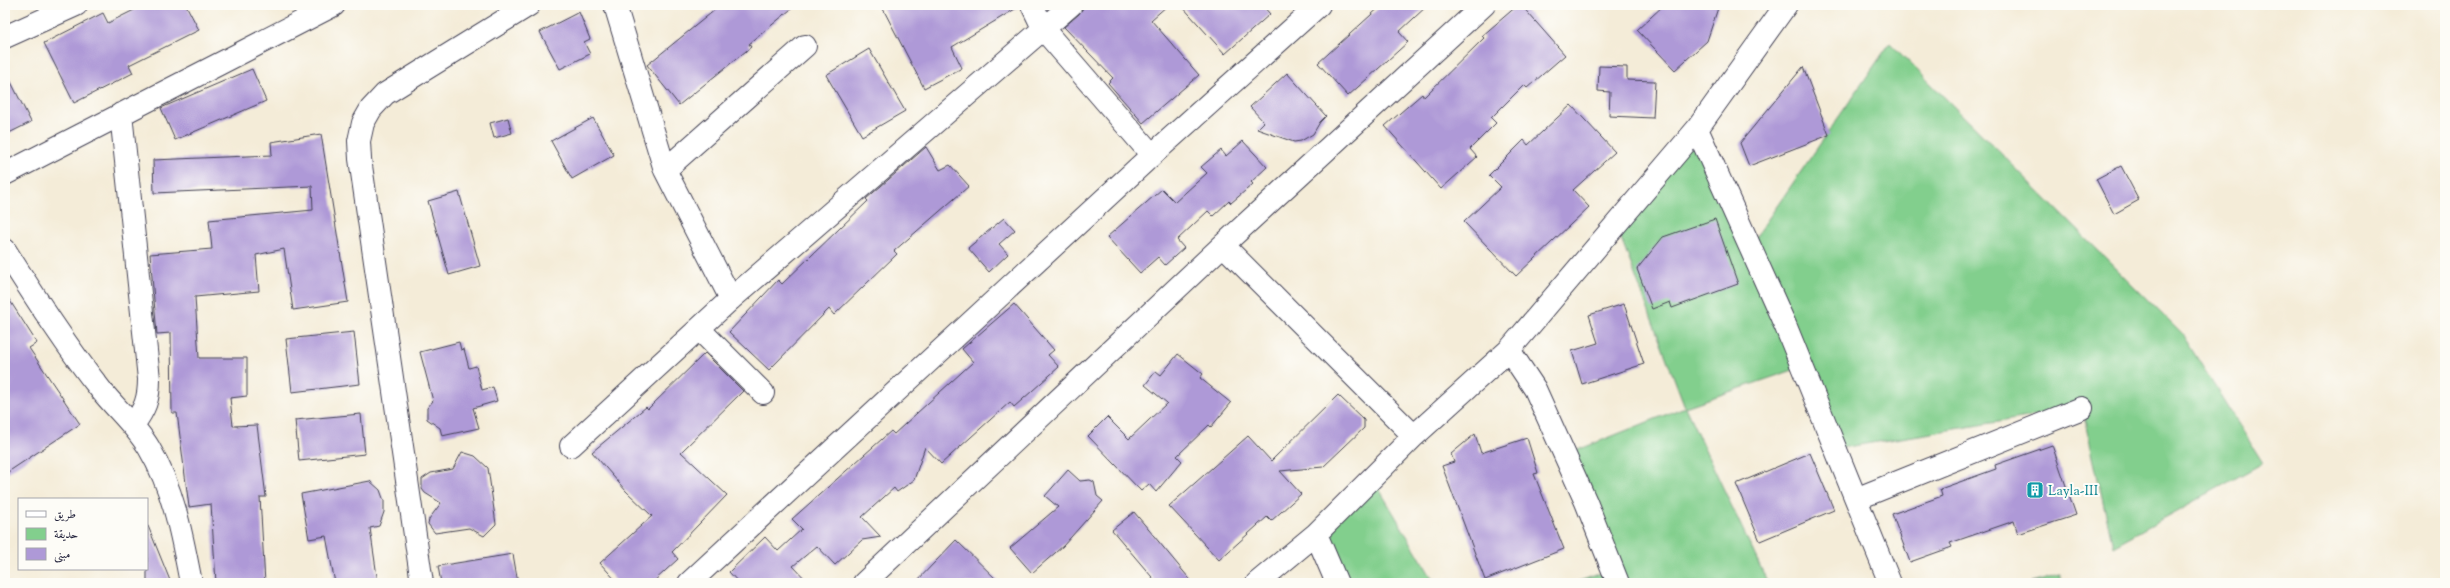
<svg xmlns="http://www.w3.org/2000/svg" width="2450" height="588" viewBox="0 0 2450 588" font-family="'Sorts Mill Goudy',Amiri,serif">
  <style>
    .green { fill: #82cf8d; stroke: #527864 }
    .building { fill: #ae99d7 }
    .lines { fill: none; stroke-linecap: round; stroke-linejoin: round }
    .minor-casing { stroke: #424053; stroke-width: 24 }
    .minor { stroke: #fff; stroke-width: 22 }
    .labels { text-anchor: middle; stroke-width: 4; stroke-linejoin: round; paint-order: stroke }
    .culture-label { font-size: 14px; fill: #0d838f; stroke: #fdfcf7; text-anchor: start }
  </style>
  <rect width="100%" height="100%" fill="#fdfcf7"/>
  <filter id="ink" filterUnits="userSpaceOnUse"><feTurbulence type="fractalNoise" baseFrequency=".025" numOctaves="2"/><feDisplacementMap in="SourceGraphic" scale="8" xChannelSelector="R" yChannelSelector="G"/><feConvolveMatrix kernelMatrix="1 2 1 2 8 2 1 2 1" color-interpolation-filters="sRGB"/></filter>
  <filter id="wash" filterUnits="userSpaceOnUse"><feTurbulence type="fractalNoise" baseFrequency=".012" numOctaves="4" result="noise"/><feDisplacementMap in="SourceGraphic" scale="16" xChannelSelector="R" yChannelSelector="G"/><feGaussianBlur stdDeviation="0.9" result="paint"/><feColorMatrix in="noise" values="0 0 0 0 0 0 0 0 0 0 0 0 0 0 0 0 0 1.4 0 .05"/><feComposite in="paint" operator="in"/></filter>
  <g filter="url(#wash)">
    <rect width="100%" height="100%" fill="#f4ecd8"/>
    <path class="green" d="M1890 43 2182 334 2263 463 2113 546 2082 408 1835 449 1802 367 1685 407 1768 583H1574L1613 569 1565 455 1685 407 1616 225 1697 129 1750 245Z
      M1372 477 1435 583H1337L1316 534Z
      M2060 575 2063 583H2031Z"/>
    <g id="blocks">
      <path class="building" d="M144 5H186L199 30 129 65 133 73 74 103 44 43 103 13 108 23Z
        M721 5H796L749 44 751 47 679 105 647 65Z
        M881 5H1020V6L952 47 962 68 924 88Z
        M1085 5H1168L1151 20 1199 75 1143 123 1108 83 1113 78 1064 27 1079 14Z
        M1181 5H1262L1270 14 1225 54Z
        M1382 5H1428L1399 32 1408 42 1348 96 1318 63Z
        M1518 5H1521L1565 55 1527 88 1524 85 1491 118 1496 123 1470 149 1477 157 1441 189 1385 126 1422 94 1424 97 1484 38 1482 36Z
        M1664 5H1719L1707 41 1675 70 1637 30Z
        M579 12 590 39 584 42 590 54 560 69 540 32Z
        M869 49 905 111 862 136 826 75Z
        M1599 66 1627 67V80L1655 81 1653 118 1609 116 1610 92 1598 91Z
        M1803 67 1829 135 1749 166 1740 143Z
        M252 69 266 101 175 140 161 108Z
        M5 70 31 122 5 135Z
        M1287 73 1326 116 1320 122 1313 134 1301 141 1294 142 1257 129 1264 122 1250 107Z
        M1571 105 1615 152 1573 190 1589 207 1516 276 1464 222 1501 187 1489 175 1524 140 1528 145Z
        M508 118 512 133 494 138 490 123Z
        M593 118 614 155 572 179 551 141Z
        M321 134 348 302 293 310 284 249 256 255 259 291 195 297 199 358H247V396L230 398 233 426 257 425 266 497H260L265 583H216L211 504 189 507 177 413H172L171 333 157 334 150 254 212 249 209 220 313 210 312 186 154 193 153 160 272 155 271 142Z
        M1243 141 1267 167 1251 182 1253 184 1231 203 1229 201 1213 216 1208 211 1177 240 1184 248 1165 265 1158 257 1140 273 1107 237 1162 189 1175 202 1207 173 1201 167 1221 150 1226 156Z
        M926 147 940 170 950 165 969 186 894 251 897 254 834 315 829 309 769 370 729 332 778 280 782 284 868 201 866 199Z
        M2121 166 2139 200 2114 214 2096 179Z
        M459 192 480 266 449 275 428 201Z
        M1004 218 1015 230 999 244 1008 254 989 272 968 248Z
        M1715 219 1738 284 1672 308 1670 302 1652 309 1637 269 1663 237Z
        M5 293 37 343 29 348 80 424 5 474Z
        M1014 304 1054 350 1048 355 1059 367 1014 407 1010 402 941 464 925 447 914 480 897 492 894 488 862 517 881 537 862 540 835 565 817 546 793 566 809 583H739L729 572 765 537 778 551 802 529 792 519 891 431 894 434 973 362 962 349Z
        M1624 304 1644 364 1582 384 1572 351 1598 343 1589 315Z
        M354 332 360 384 292 392 286 339Z
        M459 342 461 350 464 349 469 368 476 366 482 390 493 387 497 401 473 408 479 428 442 436 440 428 427 419V408L433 401 420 352Z
        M705 353 743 391 681 452 727 495 672 552 678 559 652 583H618L600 563 652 516 626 491 592 452 646 407 648 409Z
        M1178 354 1203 374 1200 378 1231 403 1211 427 1209 425 1177 456 1182 461 1156 492 1149 484 1141 491 1088 436 1107 417 1129 439 1167 403 1145 385 1156 371 1161 375Z
        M1338 395 1364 420V428L1323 467 1280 471 1301 494 1271 521 1267 517 1219 560 1169 506 1248 436 1271 461Z
        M361 414 365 454 299 461 295 420Z
        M1475 434 1481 453 1527 438 1538 473 1534 474 1564 549 1485 580 1442 466 1454 462 1451 454Z
        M2052 445 2076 515 2018 534 2014 521 1950 543 1952 547 1910 562 1892 514 1942 496 1940 489 1996 469 1995 465Z
        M462 452 475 456 488 468 496 524 484 536 469 528 435 533 428 524 429 519 441 503 425 493 422 489V479L431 473 453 469Z
        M1810 453 1834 510 1760 541 1736 484Z
        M1068 470 1080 481 1090 480 1094 482 1097 496 1103 501 1063 546 1032 573 1010 548 1058 507 1045 496Z
        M370 481 380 490 384 501V512L379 526 370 528 378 583H335L326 536 309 539 301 494Z
        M1134 512 1193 583H1157L1112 530Z
        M147 526H148L171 583H147Z
        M956 540 1000 583H915Z
        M513 554 518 583H441L438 566Z"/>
    </g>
  </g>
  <g filter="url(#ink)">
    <use href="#blocks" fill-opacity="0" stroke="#424053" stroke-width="1"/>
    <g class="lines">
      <g class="minor-casing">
        <path id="minor" d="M615 5 665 170 731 299
          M1032 5 1044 30 1152 155
          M5 37 76 5
          M121 114 149 379C149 399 145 409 133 425
          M1697 129 1786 327 1890 583
          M665 170 805 46
          M5 174 334 5
          M1223 245 1414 436
          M5 250C35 297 66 346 101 390 117 410 136 426 149 448 174 490 182 536 191 583
          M699 329 763 393
          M1509 350 1535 389 1586 502 1618 583
          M571 446 731 299 1071 5
          M1856 499 2082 408
          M1316 534 1337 583
          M422 583 360 159 359 141 363 123 371 109 385 94 529 5
          M689 583 1152 155 1319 5
          M864 583 1223 245 1484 5
          M1257 583 1316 534 1414 436 1509 350 1697 129 1786 5"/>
      </g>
      <use href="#minor" class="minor"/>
    </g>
  </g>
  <defs>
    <g id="building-square" transform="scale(0.9)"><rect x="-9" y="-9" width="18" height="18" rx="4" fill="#0f9aa8" stroke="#fdfcf7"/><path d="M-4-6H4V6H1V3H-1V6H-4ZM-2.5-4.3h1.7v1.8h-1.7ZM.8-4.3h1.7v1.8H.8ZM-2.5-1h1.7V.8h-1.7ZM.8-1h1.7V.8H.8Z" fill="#fff"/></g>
  </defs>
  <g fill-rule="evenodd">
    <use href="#building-square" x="2035" y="490"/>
  </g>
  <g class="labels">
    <g class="culture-label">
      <text x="2048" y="495">Layla-III</text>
    </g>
  </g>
  <rect width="2450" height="588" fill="none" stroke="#fdfcf7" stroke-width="20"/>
  <rect x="18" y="498" width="130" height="72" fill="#fdfcf7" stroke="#a5a5ac"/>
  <rect x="26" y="511" width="20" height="6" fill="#ffffff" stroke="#a5a5ac"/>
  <text x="54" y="518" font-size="12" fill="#22223b">طريق</text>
  <rect x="26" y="528" width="20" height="12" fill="#82cf8d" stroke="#a5a5ac"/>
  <text x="54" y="538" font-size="12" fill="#22223b">حديقة</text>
  <rect x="26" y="548" width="20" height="12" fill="#ae99d7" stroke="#a5a5ac"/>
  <text x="54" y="558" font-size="12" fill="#22223b">مبنى</text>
</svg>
